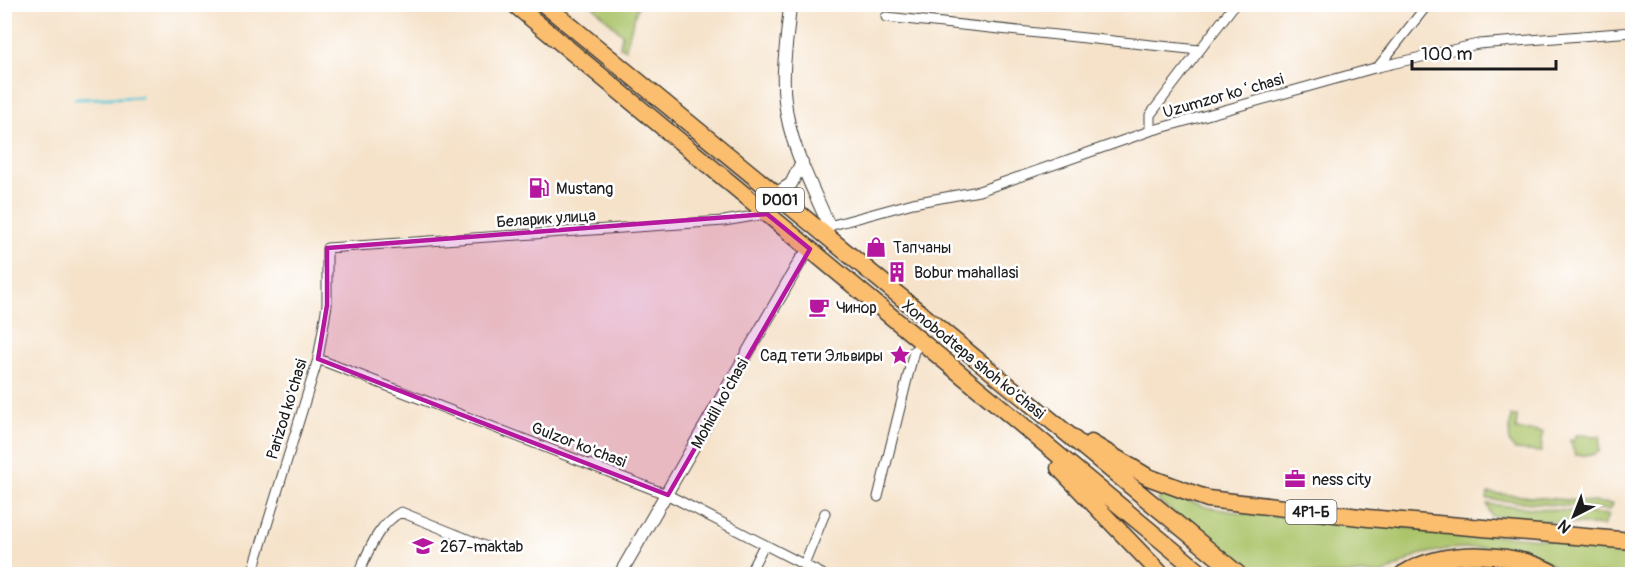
<svg xmlns="http://www.w3.org/2000/svg" width="1637" height="579" viewBox="0 0 1637 579" font-family="Pangolin,sans-serif">
  <style>
    .green { fill: #acc46a; stroke: #647043; stroke-width: 1.5 }
    .forest { fill: #89aa5e; stroke: #52633d; stroke-width: 1.5 }
    .lines { fill: none; stroke-linecap: round; stroke-linejoin: round }
    .stream { stroke: #5cc7d6; stroke-width: 3 }
    .minor-casing { stroke: #3d3a36; stroke-width: 11 }
    .tertiary-casing { stroke: #3d3a36; stroke-width: 14 }
    .trunk-casing { stroke: #3d3a36; stroke-width: 19 }
    .minor { stroke: #fff; stroke-width: 9 }
    .tertiary { stroke: #fff; stroke-width: 12 }
    .trunk { stroke: #fbbd6e; stroke-width: 16 }
    .marked { fill: #b5179e; fill-opacity: 0.2; stroke: #b5179e; stroke-width: 4.5; stroke-linejoin: round }
    .labels { text-anchor: middle; stroke-width: 5; stroke-linejoin: round; paint-order: stroke }
    .shield { fill: #fff; stroke: #606060; stroke-width: 1.5 }
    .shield-label { font-size: 15px; font-weight: bold; fill: #1c1c1c }
    .street-label { font-size: 16px; fill: #1c1c1c; stroke: #fff }
    .poi-label { font-size: 16px; fill: #1c1c1c; stroke: #fff; text-anchor: start }
  </style>
  <rect width="100%" height="100%" fill="#fff"/>
  <filter id="ink" filterUnits="userSpaceOnUse"><feTurbulence type="fractalNoise" baseFrequency=".0167" numOctaves="2"/><feDisplacementMap in="SourceGraphic" scale="12" xChannelSelector="R" yChannelSelector="G"/><feConvolveMatrix kernelMatrix="1 2 1 2 8 2 1 2 1" color-interpolation-filters="sRGB"/></filter>
  <filter id="wash" filterUnits="userSpaceOnUse"><feTurbulence type="fractalNoise" baseFrequency=".008" numOctaves="4" result="noise"/><feDisplacementMap in="SourceGraphic" scale="24" xChannelSelector="R" yChannelSelector="G"/><feGaussianBlur stdDeviation="1.35" result="paint"/><feColorMatrix in="noise" values="0 0 0 0 0 0 0 0 0 0 0 0 0 0 0 0 0 1.4 0 .05"/><feComposite in="paint" operator="in"/></filter>
  <g filter="url(#wash)">
    <rect width="100%" height="100%" fill="#f5e2c9"/>
    <path class="green" d="M592 5H638L625 49 620 47 622 34Z
      M1511 416H1517L1516 430 1543 432 1541 452 1515 450 1509 442Z
      M1576 435 1600 436 1599 452 1591 455H1575L1570 440 1575 441Z
      M1163 492 1206 507 1242 513 1632 547V574H1569L1540 558 1488 547 1448 549 1418 555 1383 574H1256L1158 501Z
      M1488 493 1613 504 1610 510 1487 499Z
      M1487 504 1609 515 1603 526 1491 516Z"/>
    <path class="forest" d="M1465 567 1526 574H1426Z"/>
    <g class="lines">
      <path class="stream" d="M75 99 141 97"/>
    </g>
  </g>
  <g filter="url(#ink)">
    <g class="lines">
      <g class="minor-casing">
        <path id="minor" d="M886 17 1199 50
          M1378 67 1428 4
          M1150 131V115L1235 4
          M829 226 913 203 979 191 1150 131 1378 67 1478 44 1632 32
          M318 359 668 495 822 574
          M878 497 914 351 922 342
          M804 565 825 513
          M252 574 318 359 327 305V248L724 221 766 214
          M358 574C369 551 377 525 401 512L487 547
          M749 574 764 545"/>
      </g>
      <g class="tertiary-casing">
        <path id="tertiary" d="M790 4C788 36 781 69 785 101 789 144 812 186 829 226L822 235
          M774 195 791 184 802 162
          M620 574 801 260 810 249"/>
      </g>
      <g class="trunk-casing">
        <path id="trunk" d="M514 4 1202 574
          M544 4 1238 574
          M1091 443 1148 477 1208 499 1368 518 1632 541
          M1059 468 1161 574
          M1403 574C1446 548 1513 551 1555 574"/>
      </g>
      <use href="#minor" class="minor"/>
      <use href="#tertiary" class="tertiary"/>
      <use href="#trunk" class="trunk"/>
    </g>
  </g>
  <path class="marked" d="M767 214 810 249 668 495 318 359 327 305V248Z"/>
  <defs>
    <g id="fuel-bare" transform="scale(1.62)"><path d="M-5.5-6h7V0h2V4h1.3V-2.5L3-4.5l.8-.8L6-3V5H2.5V1h-1V6h-7ZM-4.2-4.7v3.2H.2V-4.7Z" fill="#b5179e" stroke="#fff" stroke-width="2.5" paint-order="stroke"/></g>
    <g id="shop-bare" transform="scale(1.62)"><path d="M-5-2.5h2.3a2.7 3.5 0 0 1 5.4 0H5L5.5 6h-11ZM-1.5-2.5h3a1.5 2.3 0 0 0-3 0Z" fill="#b5179e" stroke="#fff" stroke-width="2.5" paint-order="stroke"/></g>
    <g id="building-bare" transform="scale(1.62)"><path d="M-4-6H4V6H1V3H-1V6H-4ZM-2.5-4.3h1.7v1.8h-1.7ZM.8-4.3h1.7v1.8H.8ZM-2.5-1h1.7V.8h-1.7ZM.8-1h1.7V.8H.8Z" fill="#b5179e" stroke="#fff" stroke-width="2.5" paint-order="stroke"/></g>
    <g id="cafe-bare" transform="scale(1.62)"><path d="M-5.5-4.5H6V0H3Q3 3.5 0 3.5H-2.5Q-5.5 3.5-5.5 0ZM3-3.2v2h1.7v-2ZM-6 4.5H4V6H-6Z" fill="#b5179e" stroke="#fff" stroke-width="2.5" paint-order="stroke"/></g>
    <g id="sight-bare" transform="scale(1.62)"><path d="M0-6L1.8-2.2L6-1.7L2.9 1.2L3.7 5.4L0 3.3L-3.7 5.4L-2.9 1.2L-6-1.7L-1.8-2.2Z" fill="#b5179e" stroke="#fff" stroke-width="2.5" paint-order="stroke"/></g>
    <g id="office-bare" transform="scale(1.62)"><path d="M-6-3h4V-5.5h4V-3h4V5H-6ZM-1-4.5V-3h2v-1.5ZM-6 0V1H6V0Z" fill="#b5179e" stroke="#fff" stroke-width="2.5" paint-order="stroke"/></g>
    <g id="school-bare" transform="scale(1.62)"><path d="M0-5L7-2L0 1L-7-2ZM-4 1L0 2.5L4 1V4Q0 6-4 4Z" fill="#b5179e" stroke="#fff" stroke-width="2.5" paint-order="stroke"/></g>
  </defs>
  <g fill-rule="evenodd">
    <use href="#fuel-bare" x="539" y="188"/>
    <use href="#shop-bare" x="876" y="247"/>
    <use href="#building-bare" x="897" y="272"/>
    <use href="#cafe-bare" x="819" y="307"/>
    <use href="#sight-bare" x="900" y="355"/>
    <use href="#office-bare" x="1295" y="479"/>
    <use href="#school-bare" x="423" y="546"/>
  </g>
  <g class="labels">
    <g class="shield">
      <rect x="756" y="188" width="48" height="24" rx="4.5"/>
      <rect x="1285.5" y="500" width="51" height="24" rx="4.5"/>
    </g>
    <g class="shield-label">
      <text x="780" y="205">D001</text>
      <text x="1311" y="517">4Р1-Б</text>
    </g>
    <g class="street-label">
      <text transform="translate(1223 95) rotate(-16)" y="6">Uzumzor koʻchasi</text>
      <text transform="translate(546 218) rotate(-4)" y="6">Беларик улица</text>
      <text transform="translate(974 359) rotate(39)" y="6">Xonobodtepa shoh ko'chasi</text>
      <text transform="translate(719 403) rotate(-61)" y="6">Mohidil ko'chasi</text>
      <text transform="translate(286 409) rotate(-73)" y="6">Parizod ko'chasi</text>
      <text transform="translate(579 444) rotate(21)" y="6">Gulzor ko'chasi</text>
    </g>
    <g class="poi-label">
      <text x="556" y="194">Mustang</text>
      <text x="893" y="253">Тапчаны</text>
      <text x="914" y="278">Bobur mahallasi</text>
      <text x="836" y="313">Чинор</text>
      <text x="883" y="361" text-anchor="end">Сад тети Эльвиры</text>
      <text x="1312" y="485">ness city</text>
      <text x="440" y="552">267-maktab</text>
    </g>
  </g>
  <rect width="1637" height="579" fill="none" stroke="#fff" stroke-width="24"/>
  <g transform="translate(1574 516) rotate(222)" stroke="#ffffff" stroke-width="4.5" paint-order="stroke">
  <path d="M0-4.5L10 22L0 15L-10 22Z" fill="#1c1c1c"/>
  <text y="-9" font-size="16" font-weight="bold" text-anchor="middle" fill="#1c1c1c">N</text>
  </g>
  <path d="M1412 60v9h144v-9" fill="none" stroke="#1c1c1c" stroke-width="3"/>
  <text x="1421" y="60" font-size="18" fill="#1c1c1c" stroke="#ffffff" stroke-width="4.5" paint-order="stroke">100 m</text>
</svg>
